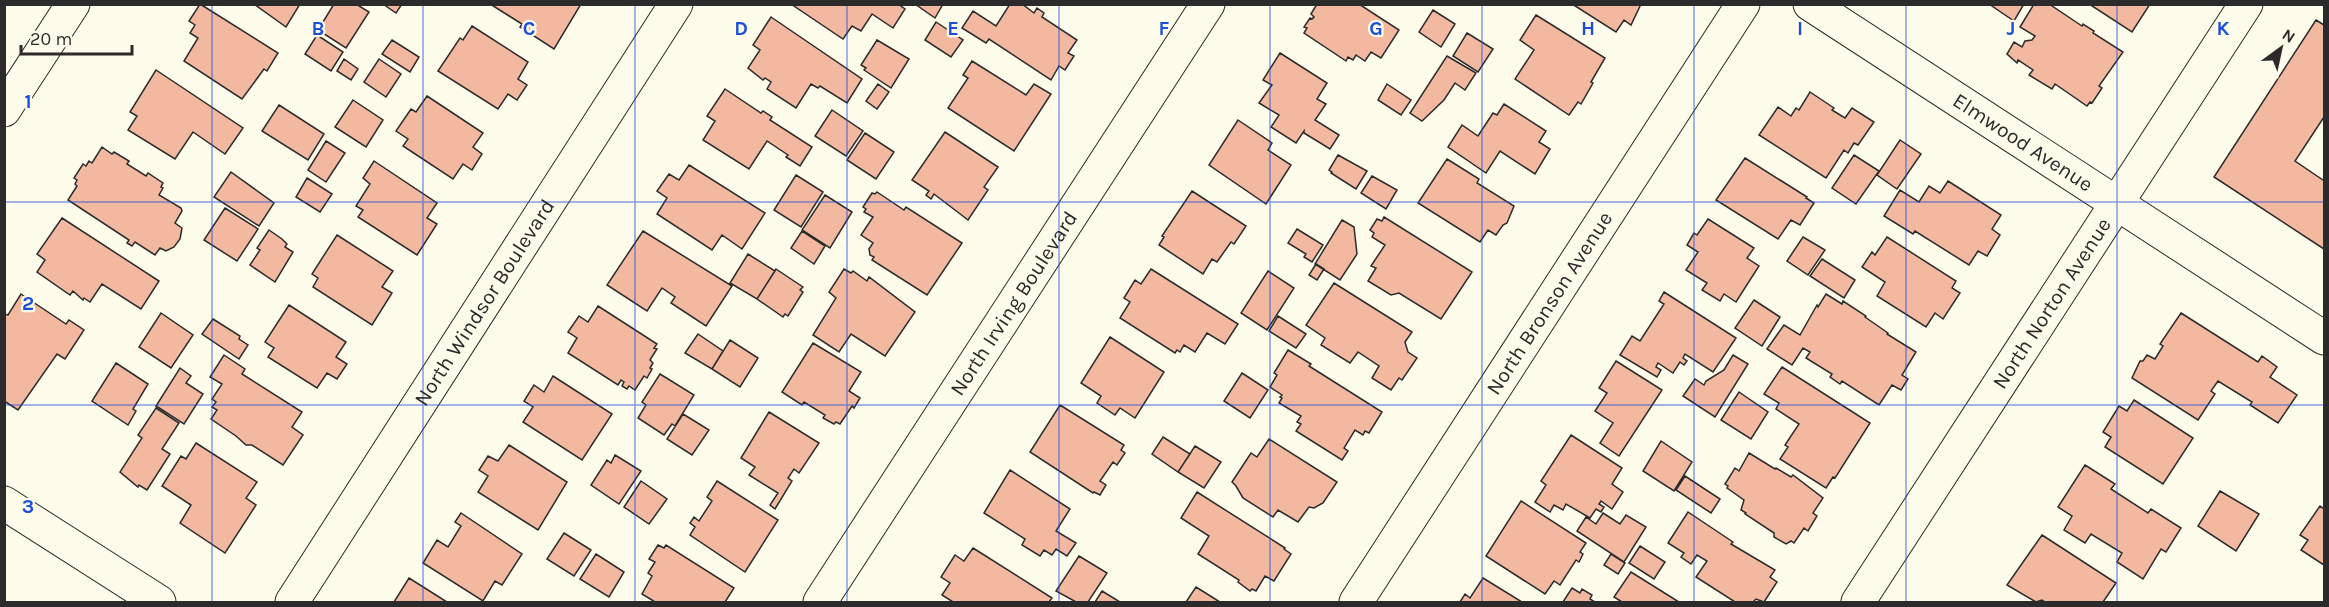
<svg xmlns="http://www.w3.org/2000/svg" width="2329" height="607" viewBox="0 0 2329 607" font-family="Karla,sans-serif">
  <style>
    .building { fill: #f2b8a0; stroke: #2b2b2b; stroke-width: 1.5 }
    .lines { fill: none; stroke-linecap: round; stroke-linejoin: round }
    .minor-casing { stroke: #2b2b2b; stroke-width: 35 }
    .major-casing { stroke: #2b2b2b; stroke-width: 35 }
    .minor { stroke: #fdfbea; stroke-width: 33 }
    .major { stroke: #fdfbea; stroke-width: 33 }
    .grid { fill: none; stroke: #1d4ed8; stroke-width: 1.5; stroke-opacity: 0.55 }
    .labels { text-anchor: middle; stroke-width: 4.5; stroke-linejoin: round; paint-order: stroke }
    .street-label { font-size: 21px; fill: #2b2b2b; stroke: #fdfbea }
    .grid-label { font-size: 20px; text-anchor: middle; font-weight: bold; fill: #1d4ed8; stroke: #fdfbea; stroke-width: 4.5; stroke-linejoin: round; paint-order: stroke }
  </style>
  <rect width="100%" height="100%" fill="#fdfbea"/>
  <path class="building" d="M200 4 278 53 267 71 264 69 242 99 184 61 198 38 190 33 195 25 189 21Z
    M254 4H300L286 27Z
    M334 4H356L369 12 346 48 318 30Z
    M383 4H402L396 13Z
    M490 4H581L554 49 520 27 522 24Z
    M791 4H898L905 9 893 28 872 14 861 31 852 26 843 39Z
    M915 4H943L935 18Z
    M1010 4H1022L1034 13 1037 8 1044 13 1042 17 1077 40 1068 53 1074 56 1065 70 1059 66 1051 80 989 39 986 43 962 28 973 11 996 26Z
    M1317 4H1359L1399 30 1381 58 1371 52 1365 61 1356 55 1353 60 1348 57 1346 61 1304 33 1307 28 1304 27 1310 18 1312 19 1314 17 1311 14Z
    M1572 4H1641L1631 25 1624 20 1616 32Z
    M1989 4H2024L2014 21Z
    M2034 4H2049L2082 26 2083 24 2094 31 2093 33 2123 52 2099 86 2102 88 2092 103 2090 102 2087 106 2055 84 2052 89 2029 75 2033 70 2018 60 2017 63 2007 54 2014 42 2022 47 2025 41 2032 40 2035 36 2020 27Z
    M2089 4H2150L2132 32Z
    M1433 10 1455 24 1441 47 1419 32Z
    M1536 15 1605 58 1591 82 1593 83 1581 104 1578 102 1569 115 1515 79 1534 50 1520 40Z
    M771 17 862 79 847 103 820 86 818 88 811 84 796 108 767 89 771 82 765 78 763 80 748 68 760 50 753 45Z
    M2316 20 2324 25V117L2295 161 2323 180 2324 178V249L2214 177Z
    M936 22 963 40 951 57 925 40Z
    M472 26 528 62 518 79 527 85 517 100 508 94 498 109 438 71 460 38 463 40Z
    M1467 33 1493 49 1478 72 1453 56Z
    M317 35 343 52 331 71 305 54Z
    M392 40 419 57 410 72 382 54Z
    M877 40 909 59 891 88 864 70 866 68 861 65Z
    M1280 53 1327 83 1317 99 1326 104 1315 120 1339 135 1330 149 1304 133V131L1296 143 1271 127 1279 115 1259 103 1272 85 1263 80Z
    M1447 56 1476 73 1465 90 1455 83 1444 100 1422 121 1410 113Z
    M344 59 358 69 351 80 337 71Z
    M379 59 401 74 386 97 364 82Z
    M972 61 1026 95 1034 84 1051 94 1014 151 948 108 968 78 963 75Z
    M156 70 243 128 225 154 193 132 175 159 128 130 137 116 130 112Z
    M878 84 889 92 877 109 866 101Z
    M1387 84 1411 100 1401 115 1378 100Z
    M725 89 761 113 763 111 772 117 770 120 812 147 800 166 786 157 788 155 767 141 749 169 703 140 715 121 707 116Z
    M1810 92 1834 108 1832 110 1845 118 1852 108 1874 122 1858 145 1854 143 1848 153 1844 150 1826 178 1759 135 1778 107 1791 116 1796 108 1799 110Z
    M427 96 483 133 473 147 482 154 472 170 463 164 453 179 403 146 408 139 396 131 411 109 416 112Z
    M353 100 383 120 366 147 335 127Z
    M1504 104 1546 131 1539 142 1550 149 1535 174 1500 151 1486 173 1448 147 1462 125 1478 136 1493 113 1497 115Z
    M279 105 324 134 308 160 262 131Z
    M832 110 863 131 846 156 815 136Z
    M1238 120 1272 143 1268 150 1291 165 1266 204 1209 165Z
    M945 132 998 167 984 187 988 190 968 220 934 194 931 199 926 195 929 191 912 180Z
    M865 133 894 152 876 179 847 160Z
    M1900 140 1921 154 1897 189 1877 175Z
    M326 141 345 153 326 182 308 170Z
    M102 147 112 154 114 152 129 161 127 164 146 176 148 173 163 183 161 187 163 188 159 195 181 208 182 211 175 223 182 228 180 239 174 247 166 251 160 248 155 255 135 242 132 246 127 243 129 240 68 200 77 186 75 184 77 180 74 178 83 164 86 166 89 161 92 163Z
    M1338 155 1367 171 1356 189 1331 173 1332 172 1329 170Z
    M1854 155 1879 171 1856 204 1832 188Z
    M1745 158 1807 197 1806 198 1814 203 1800 225 1791 220 1778 239 1716 200Z
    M1447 159 1479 179 1477 183 1514 206 1507 223 1503 225 1496 235 1488 230 1480 242 1418 203Z
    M374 161 437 203 427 218 437 224 417 255 358 217 363 210 356 206 370 184 363 178Z
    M689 165 765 213 742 249 722 235 712 250 657 214 667 198 657 191 669 174 679 180Z
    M231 172 274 203 259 226 214 197Z
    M796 175 823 192 801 227 774 210Z
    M1372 176 1397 190 1386 209 1361 193Z
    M307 178 332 194 320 212 296 197Z
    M1948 181 2001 215 1992 229 2000 235 1987 256 1978 251 1969 265 1915 231 1913 234 1884 216 1900 190 1919 202 1929 186 1940 193Z
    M1192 191 1246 226 1234 244 1231 242 1217 262 1212 259 1203 274 1159 245 1164 237 1162 236Z
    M877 192 904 210 906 207 962 243 927 295 872 260 874 257 870 255 869 249 873 243 861 235 873 217 864 212 866 209 863 207 872 193 875 194Z
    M825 195 852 212 830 248 802 230Z
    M225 208 258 229 237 261 204 240Z
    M1384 217 1472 272 1441 319 1399 293 1391 295 1368 281 1376 268 1371 266 1385 245 1372 237 1374 233 1370 230 1377 219 1382 221Z
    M62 218 159 281 141 309 102 284 90 302 84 298 83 300 73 291 70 295 37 272 45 260 37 254Z
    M1708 219 1754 248 1747 258 1759 266 1736 302 1724 294 1720 301 1702 290 1707 283 1686 270 1698 252 1687 245 1694 233 1697 235Z
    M1342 220 1354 227 1357 254 1340 280 1315 264Z
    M1297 229 1323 245 1312 262 1304 257 1306 254 1288 243Z
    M269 230 282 239 287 244 285 247 293 252 275 282 250 265 260 250 257 248Z
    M643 231 732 286 706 326 671 303 675 297 662 288 647 311 607 285Z
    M802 231 825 246 814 264 791 248Z
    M337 235 393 271 382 287 392 293 372 325 313 287 318 278 312 274Z
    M1803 237 1825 250 1808 275 1787 261Z
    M1887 237 1956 281 1952 288 1960 293 1943 319 1935 313 1926 327 1877 296 1885 282 1862 267 1872 252 1875 255Z
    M748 254 775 271 757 299 730 283Z
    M1822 259 1855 280 1844 298 1810 276Z
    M1316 264 1324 269 1317 280 1309 275Z
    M776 269 803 287 800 290 803 292 788 316 785 314 783 317 757 299Z
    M844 269 851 273 853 271 867 281 869 277 915 312 885 356 851 334 839 352 813 335 836 298 829 292Z
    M1151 269 1238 324 1225 344 1207 333 1195 352 1184 345 1180 352 1177 350 1175 353 1120 318 1130 302 1124 298 1135 280 1141 284Z
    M1268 271 1294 288 1267 330 1241 313Z
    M1334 283 1412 332 1405 342 1408 352 1417 358 1402 380 1399 378 1391 390 1372 378 1379 366 1358 352 1350 363 1321 345 1325 338 1306 325Z
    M1664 292 1736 338 1713 372 1685 354 1683 358 1687 361 1684 365 1680 362 1673 373 1658 363 1656 367 1661 370 1657 377 1620 355 1632 336 1640 341 1664 304 1659 301Z
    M21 294 66 324 69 320 84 330 65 359 57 354 18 410 4 401V314L8 315Z
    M1826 294 1842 304 1843 301 1866 316 1865 317 1888 333 1887 334 1916 352 1902 375 1908 379 1901 390 1892 385 1879 405 1842 381 1840 384 1830 377 1832 374 1806 358 1810 352 1803 348 1792 365 1767 349 1784 325 1800 335 1817 305 1818 307Z
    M1754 300 1780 317 1762 346 1735 328Z
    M289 305 346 342 336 357 347 364 337 379 327 373 317 388 268 357 274 348 265 342Z
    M598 306 657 344 654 348 657 349 650 360 653 363 650 368 652 369 647 378 644 376 635 390 629 386 627 389 622 386 624 382 621 380 618 385 568 353 577 338 568 332 579 316 588 322Z
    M161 313 193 335 171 368 139 347Z
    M2181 313 2258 362 2262 356 2277 367 2270 377 2297 395 2278 423 2250 405 2252 402 2218 381 2211 391 2215 394 2198 420 2132 378 2140 361H2143L2147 355 2155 359 2163 346 2160 344Z
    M1278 316 1306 334 1296 348 1269 331Z
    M213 319 240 336 239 339 248 345 239 359 202 334Z
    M698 334 723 351 712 369 685 353Z
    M1110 337 1164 372 1135 418 1120 408 1115 415 1097 403 1101 396 1081 383Z
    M730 340 758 358 740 387 712 369Z
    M813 343 861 372 849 391 860 398 854 408 852 406 840 424 836 422 834 424 823 418 825 415 804 402 802 405 782 392Z
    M1288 350 1311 364 1309 366 1382 412 1369 433 1365 431 1363 435 1355 430 1344 448 1348 451 1342 460 1296 431 1301 424 1297 422 1301 416 1279 403 1282 398 1280 397 1282 395 1270 387 1277 375 1274 373Z
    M224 355 245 369 242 374 302 412 292 427 303 435 283 465 252 445H246L236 436 211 419 217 410 212 407 216 402 212 399 222 384 210 377Z
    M1733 355 1748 364 1715 417 1683 396 1695 379 1704 385 1706 381 1724 370Z
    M1616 361 1662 390 1619 456 1600 443 1613 423 1595 411 1607 393 1599 388Z
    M116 363 148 384 133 409 136 411 128 425 92 401Z
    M1782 367 1870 423 1835 478 1833 477 1826 488 1780 459 1788 447 1785 445 1799 424 1776 409 1779 403 1764 394Z
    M180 368 191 376 186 383 203 394 184 424 156 406Z
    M1242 373 1268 390 1250 418 1224 401Z
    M660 374 694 395 675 426 672 424 664 435 638 418 646 405 642 402Z
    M553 376 612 414 582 460 523 422 533 407 524 401 534 385 544 392Z
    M1739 392 1768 412 1751 439 1721 420Z
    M2134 400 2193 438 2163 484 2105 447 2111 437 2103 432 2119 406 2127 411Z
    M1060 405 1124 445 1121 450 1125 453 1117 465 1113 462 1100 481 1106 485 1100 495 1094 492 1093 493 1030 452Z
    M156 408 179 423 162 449 170 454 147 490 139 485 138 487 120 472 142 438 138 435Z
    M769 412 819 443 799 473 794 469 788 478 792 481 775 509 770 505 778 493 749 475 755 467 741 458Z
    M683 414 709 430 692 455 667 439Z
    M1571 435 1622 468 1612 484 1623 492 1612 509 1601 501 1599 504 1604 507 1601 512 1596 509 1590 518 1566 504 1563 510 1554 505 1550 512 1535 502 1546 485 1541 481Z
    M1163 437 1190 454 1178 472 1152 454Z
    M1269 439 1337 482 1323 503 1314 508 1309 507 1298 522 1278 510 1273 517 1243 498 1236 486 1232 482 1251 453 1257 457Z
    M1661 441 1692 462 1674 491 1643 471Z
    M196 443 257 482 246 498 256 505 225 553 180 523 191 505 162 486 181 456 186 459Z
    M509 445 567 482 538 530 478 492 488 476 479 470 488 456 498 461Z
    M1195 446 1221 462 1204 488 1178 472Z
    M1749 453 1775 469 1776 468 1791 477 1793 475 1823 498 1813 513 1817 516 1808 531 1804 528 1794 543 1791 541 1786 544 1774 537V533L1745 514 1746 513 1741 510 1744 500 1727 488 1728 486 1725 484 1735 468 1739 471Z
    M615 455 641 471 619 504 591 485 607 460 611 463Z
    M2085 465 2115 484 2111 489 2148 513 2151 509 2181 528 2166 552 2161 549 2143 579 2117 562 2122 553 2091 534 2085 543 2064 530 2072 516 2058 507Z
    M1010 470 1070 509 1056 531 1076 543 1067 556 1056 549 1052 555 1044 550 1040 556 1022 545 1025 539 984 513Z
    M1685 476 1720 499 1711 513 1676 490Z
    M641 481 667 499 649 524 624 507Z
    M717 481 778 520 745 572 690 535 695 527 690 523 694 517 699 521 712 501 707 497Z
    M2220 491 2259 514 2236 551 2198 526Z
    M1197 492 1285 548 1284 549 1291 554 1274 581 1265 576 1256 591 1252 589 1250 591 1238 582 1239 580 1198 554 1209 536 1181 518Z
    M1521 501 1586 543 1580 552 1583 554 1579 562 1576 560 1560 585 1554 581 1545 594 1486 556Z
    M2320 506 2324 509V565L2301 550 2308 540 2300 535Z
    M1688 512 1733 542 1731 544 1775 570 1770 577 1777 582 1764 602 1756 599 1753 602H1735L1696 577 1707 561 1697 555 1691 564 1681 557 1684 553 1668 543Z
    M461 513 522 554 502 585 495 581 483 601 423 563 437 540 448 547 461 526 455 522Z
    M1603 513 1620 524 1626 515 1646 527 1624 562 1577 531 1586 517 1596 524Z
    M564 533 591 550 574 576 547 559Z
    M2042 535 2116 583 2103 602H2045L2042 600 2036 602 2007 585Z
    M658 545 664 548 666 545 734 588 725 602H655L642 594 652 576 648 573 655 562 649 559Z
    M1640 546 1665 562 1654 579 1629 563Z
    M973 548 1052 598 1049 602H953L942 595 950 583 941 577 955 555 964 561Z
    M596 554 624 572 609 597 580 579Z
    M1611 554 1625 563 1618 574 1604 565Z
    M1079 556 1107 573 1088 602H1076L1056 591Z
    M1631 572 1679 602H1622L1614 597Z
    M409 578 447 602H394Z
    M1483 578 1522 602H1460L1465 594 1470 598Z
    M1196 587 1220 602H1186Z
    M1572 588 1580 593 1582 589 1592 595 1590 599 1595 602H1563Z
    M1102 591 1120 602H1095Z"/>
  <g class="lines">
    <g class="minor-casing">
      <g id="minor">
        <path id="s1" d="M1810 4 2324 338"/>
        <path d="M4 110 73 4"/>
        <path id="s2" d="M292 602 676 4"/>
        <path id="s3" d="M820 602 1208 4"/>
        <path id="s4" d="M1356 602 1743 4"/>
        <path id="s5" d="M1858 602 2246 4"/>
      </g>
    </g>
    <g class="major-casing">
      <path id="major" d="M4 503 159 602"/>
    </g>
    <use href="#minor" class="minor"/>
    <use href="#major" class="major"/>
  </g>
  <path class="grid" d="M212 4V602M423 4V602M635 4V602M847 4V602M1059 4V602M1270 4V602M1482 4V602M1694 4V602M1906 4V602M2117 4V602M4 202H2324M4 405H2324"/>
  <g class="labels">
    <g class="street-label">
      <text dy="7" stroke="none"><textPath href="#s1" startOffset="254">Elmwood Avenue</textPath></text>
      <text dy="7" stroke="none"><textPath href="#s2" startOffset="356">North Windsor Boulevard</textPath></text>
      <text dy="7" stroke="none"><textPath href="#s4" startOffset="356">North Bronson Avenue</textPath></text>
      <text dy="7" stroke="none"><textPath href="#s5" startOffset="356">North Norton Avenue</textPath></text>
      <text dy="7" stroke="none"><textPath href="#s3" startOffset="356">North Irving Boulevard</textPath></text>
    </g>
  </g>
  <g class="grid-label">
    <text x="318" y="35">B</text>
    <text x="529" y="35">C</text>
    <text x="741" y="35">D</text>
    <text x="953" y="35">E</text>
    <text x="1164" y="35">F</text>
    <text x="1376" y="35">G</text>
    <text x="1588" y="35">H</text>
    <text x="1800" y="35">I</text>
    <text x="2011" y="35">J</text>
    <text x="2223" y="35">K</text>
    <text x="28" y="108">1</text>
    <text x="28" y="310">2</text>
    <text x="28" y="513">3</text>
  </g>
  <rect width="2329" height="607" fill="none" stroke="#2b2b2b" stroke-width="12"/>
  <g transform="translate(2281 48) rotate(33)" stroke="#fdfbea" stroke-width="4.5" paint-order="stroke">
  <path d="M0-4.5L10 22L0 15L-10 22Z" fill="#2b2b2b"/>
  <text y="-9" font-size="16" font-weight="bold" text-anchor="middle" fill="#2b2b2b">N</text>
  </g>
  <path d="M21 45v9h111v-9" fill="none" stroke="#2b2b2b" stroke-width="3"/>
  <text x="30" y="45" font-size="18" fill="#2b2b2b" stroke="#fdfbea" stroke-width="4.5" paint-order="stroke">20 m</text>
</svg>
